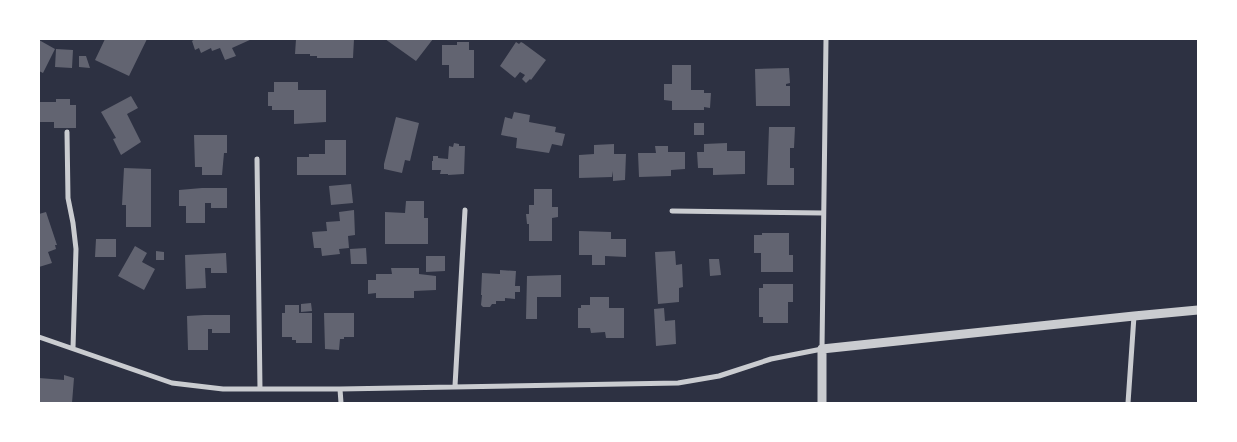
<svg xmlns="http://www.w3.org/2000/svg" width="1237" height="442" viewBox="0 0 1237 442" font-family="Figtree,sans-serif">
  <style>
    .building { fill: #626471 }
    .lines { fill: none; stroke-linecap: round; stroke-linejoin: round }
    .minor { stroke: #caccd0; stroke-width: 5 }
    .tertiary { stroke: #caccd0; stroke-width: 9 }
  </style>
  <rect width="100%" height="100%" fill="#2d3142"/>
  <path class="building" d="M105 39H147L129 76 95 60Z
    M195 39H252L232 48 236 56 225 60 220 48 212 51 211 48 201 53 199 48 195 50 192 41Z
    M296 39H354L353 58H317V56H310V54H295Z
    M385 39H433L416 61Z
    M39 40 55 49 43 73 39 71Z
    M457 42H469V50H474V78H449V65H442V45H457Z
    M516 42 519 44 521 42 523 43 546 60 531 80 530 79 526 83 522 79 525 75 520 72 515 78 500 66Z
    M56 49 73 50 72 68 55 67Z
    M79 56H86L90 68 79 67Z
    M672 65H691V90H704V93H711L710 108 704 107V110H672V101L664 100V84H672Z
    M789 68 790 83 786 84V86H790V106H756L755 69Z
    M274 82H298V90H326V122L294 124V110H272V106H268V92H274Z
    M131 96 138 108 127 114 141 142 121 155 113 139 116 138 101 112Z
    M56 99H70V105H76V128H54V122H39V102H56Z
    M514 112 530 115 529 122 556 127 555 132 565 134 562 146 552 144 549 153 516 148 517 138 501 135 505 117 512 119Z
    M396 117 419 123 410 161 405 160 402 173 384 169V164Z
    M694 123H704V135H694Z
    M769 127H795L794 148H790V168H794V185H767Z
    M194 135H227V153H224L222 175H202V167H195Z
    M325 140H346V175H297V157H309V154H325Z
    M454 143 459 144V146H465L464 174 448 175V174H440L441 170H432V161H433V156H438V158L448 159 449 146 453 147Z
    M727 143V151H745V174L713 175V168H698L697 152H704V144Z
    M614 144V154H626L625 180 613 181V171L612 177 579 178V155L594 154V145Z
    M655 146H668V152H685V169L671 170V176L639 177 638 153H656Z
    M124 168 151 169V227H126V205H122Z
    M351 184 353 203 331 205 329 186Z
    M202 188H227V208H211V203H205V223H186V206H179V190Z
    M534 189H552V207H558V217L552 218V241H529V224H527L526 214H529V205H534Z
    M406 201H424V218H428V244H385V212L405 213Z
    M354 210 355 235 348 236 349 248 339 249 340 254 322 256 321 248H314L312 232 327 231 326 222 340 221 339 212Z
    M46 212 57 245H55L56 249 48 252 52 263 39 267V214Z
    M579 231 611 232V239H626V257L605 256V265H592V255H579Z
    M762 233H789V255H793V272H761V253H754V235H762Z
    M96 239H116V257H95Z
    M135 246 147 253 142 262 155 269 144 290 118 276Z
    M366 248 367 264H351L350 249Z
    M156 251 164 252V260H156Z
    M675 251 676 265 682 264 683 287 679 288V302L658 304 655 252Z
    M226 253 227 273H211V268H205L206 288 186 289 185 255Z
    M426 256H445V271L426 272Z
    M709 259H719L721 275 710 276Z
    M391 268H419V274L436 276V290L414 291V298H376V293L368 294V280H376V274H392Z
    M500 270 516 271 515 286H520V292H515V299L505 298V301H496V304H492L490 307H483L481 305 482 295H481L482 273 500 274Z
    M561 275V297H537V319H526L527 276Z
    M763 284H793V302H788V323H763V317H759V288H763Z
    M590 297H609V308H624V338H606L605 332 591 333 590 328H578V308H581V305H590Z
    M311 303 312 311 301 312V304Z
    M285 305H299V313H312V343H296V340H292V337H282V313H285Z
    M664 308 665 321 675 320 676 344 656 346 654 309Z
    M324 313H354V337H344V339H340L339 350 325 349Z
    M204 315H230V333H212V329H208V350H188L187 316Z
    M64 375 74 378 72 403H39V378L64 380Z"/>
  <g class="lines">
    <path class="minor" d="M67 132 68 198 73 223 76 249 73 348
      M257 159 260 389
      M672 211 823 213
      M39 337 172 383 223 389H340L678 383 719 376 771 359 822 349 826 39
      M455 386 465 210
      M340 389 341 403
      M1128 403 1134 316"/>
    <path class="tertiary" d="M822 403V349L1134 316 1198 310"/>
  </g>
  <rect width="1237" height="442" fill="none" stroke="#ffffff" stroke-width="80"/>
</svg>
